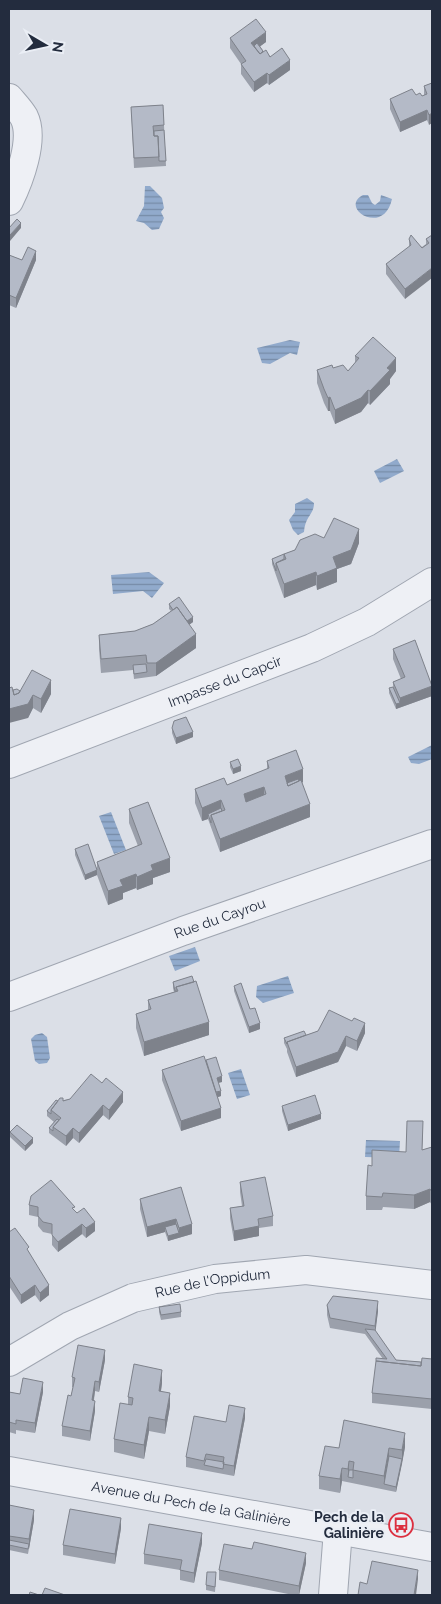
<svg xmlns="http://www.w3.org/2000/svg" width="441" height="1604" viewBox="0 0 441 1604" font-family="Raleway,sans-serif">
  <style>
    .water { fill: url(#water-rules) }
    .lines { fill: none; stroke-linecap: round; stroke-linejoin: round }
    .minor-casing { stroke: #a0a6b1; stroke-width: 30 }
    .minor { stroke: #eef0f5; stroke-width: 28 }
    .wall { fill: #9ba0ab }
    .shaded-wall { fill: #7e828b }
    .building { fill: #b4bac7; stroke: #7e828b; fill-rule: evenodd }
    .labels { text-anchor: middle; stroke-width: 4; stroke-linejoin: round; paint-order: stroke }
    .street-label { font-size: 14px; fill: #232c3e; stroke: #eaeef5 }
    .poi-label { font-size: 14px; font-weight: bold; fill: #232c3e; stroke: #eaeef5; text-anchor: end }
  </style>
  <defs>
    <pattern id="water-rules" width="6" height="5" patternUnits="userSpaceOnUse" patternTransform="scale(1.25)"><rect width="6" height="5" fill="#91aacc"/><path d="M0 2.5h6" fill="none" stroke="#768ba7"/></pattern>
  </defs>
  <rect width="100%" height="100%" fill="#dbdfe7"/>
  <path class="water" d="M145 186H150L162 198 164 208 161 212 164 218 159 229 152 230 144 223 136 221 144 206Z
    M363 195H368L372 203 375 205 380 201 381 195 392 199C384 237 338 208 363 195Z
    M290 340 300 342 297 355 290 353 270 364 262 363 257 348Z
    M397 459 404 471 380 483 374 471Z
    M307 498 314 503C314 515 305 516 304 532L298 535 293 530 289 520 295 512V504Z
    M149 572 164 583 152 598 143 591 113 594 111 575Z
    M432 745V759L419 764 411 763 408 757Z
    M111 812 126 850 114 854 99 816Z
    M195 947 200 961 175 971 169 956Z
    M288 976 294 993 263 1003 256 997 257 986Z
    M42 1033 47 1037 50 1058 47 1063 39 1064 35 1061 31 1039 35 1035Z
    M241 1069 250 1095 237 1099 228 1073Z
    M366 1140 400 1141 399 1158 365 1157Z"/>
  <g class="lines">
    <g class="minor-casing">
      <g id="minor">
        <path d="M9 98C14 104 20 110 24 117 35 139 19 181 9 201"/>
        <path id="s1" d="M9 764 312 648 367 622 432 582"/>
        <path id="s2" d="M9 997 183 931 432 844"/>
        <path id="s3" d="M9 1362 70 1326 133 1298 215 1279 306 1270 432 1285"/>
        <path id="s4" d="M9 1471 432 1547"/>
        <path d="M333 1595 338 1530"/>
      </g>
    </g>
    <use href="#minor" class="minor"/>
  </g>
  <path class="wall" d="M230 38 266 42 260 46 263 51 290 70 269 85 267 83 254 92 241 74V64L230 48Z
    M432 83 429 125 427 120 400 132 390 109V99L416 95 422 96 424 95V86Z
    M163 105 166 166 134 168 131 107Z
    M432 235 405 299 386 274V264L409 247V239L422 247 426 244V239Z
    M9 255 22 260H36L16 308 9 305Z
    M355 356 396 371 390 379V384L370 405 368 403 361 412 335 424 330 411H328L324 403 317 383V370L333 368 348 371 355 363Z
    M324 538 359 543 351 564 337 569V582L317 590 316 585 284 598 272 564V559Z
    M169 604 193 622 189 625 196 648 156 676 134 679 133 670 101 673 99 649V635L135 631 153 624 171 611 169 609Z
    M393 649 432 696 396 709 389 693V688L393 687V682L401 679 393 659Z
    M13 690 51 694 41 713 33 708 28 718Z
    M172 728 193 737 176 744 172 733Z
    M267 761 303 782 302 783 310 817 220 852 208 819 202 821 195 803V789L227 785 267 769Z
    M230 762 241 771 233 774 230 767Z
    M129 809 170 872 153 878V884L137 890 136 888 123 893V899L108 905 97 875 85 880 75 855V849L97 868V862L138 846 129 823Z
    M173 982 209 1035 144 1056 136 1028V1014L148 1010V1000L174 992 173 988Z
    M234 986 250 1009 260 1029 249 1033 234 991Z
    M318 1031 365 1033 357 1051 346 1046 338 1062 296 1077 287 1052V1049L284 1043V1038L306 1035Z
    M206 1060 222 1082 218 1083 221 1096 218 1097 221 1118 181 1131 162 1080V1070Z
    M102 1083 123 1102 109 1120 103 1115 79 1143 73 1138 66 1146 49 1133V1128L54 1122 47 1116V1111L58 1101 70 1099Z
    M282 1106 321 1119 288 1131 282 1111Z
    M10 1132 33 1143 25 1151 10 1137Z
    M423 1135 422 1150 432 1147V1205L430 1202 414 1209 383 1207 382 1210H366V1196L372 1166 406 1152Z
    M240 1182 273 1216V1226L259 1228V1236L234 1241 230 1218V1208L242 1206 240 1192Z
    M181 1187 192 1234 168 1241 165 1232 147 1237 140 1209V1199Z
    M29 1205 75 1211 95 1231 86 1238 82 1234 58 1252 52 1245V1234L43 1232 38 1226V1217L29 1215Z
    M9 1232 29 1252 49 1295 40 1302 35 1295 21 1304 9 1286Z
    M327 1305 378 1311 375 1331 396 1360 421 1362 432 1359V1409L372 1403V1393L383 1359 365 1334 330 1328 327 1315Z
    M159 1307 181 1312V1317L161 1320 159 1312Z
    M105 1360 99 1392 95 1391 94 1400 95 1411 90 1441 62 1436V1426L71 1396 73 1387H72V1377Z
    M162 1383 161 1391 170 1406 165 1434 149 1431 144 1459 114 1452V1439L128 1405V1397Z
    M9 1392 20 1394 43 1392 35 1433 16 1430V1434L9 1432Z
    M245 1418 234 1476 186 1467V1457L226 1422Z
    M405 1447 396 1492 342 1481 340 1493 319 1489V1476L339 1448Z
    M9 1505 34 1520 28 1554 9 1550Z
    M121 1528 115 1564 63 1555V1545Z
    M202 1543 194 1583 180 1580V1570L144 1564V1554Z
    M306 1563 299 1595H293L219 1580V1570Z
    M216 1577 215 1592 206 1590V1585Z"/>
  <path class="shaded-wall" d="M266 32V42L254 51 251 43Z
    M290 60V70L269 85V75Z
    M267 73V83L254 92V82Z
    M427 110V120L400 132V122Z
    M432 113V123L429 125V115Z
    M21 223V228L10 241V235Z
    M36 251V260L16 308V298Z
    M432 268V278L405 299V289Z
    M396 358V371L390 379V384L370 405V391L387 368Z
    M368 390V403L361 412 335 424V410Z
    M330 397V411H328V398Z
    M359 529V543L351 564 337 569V582L317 590V576Z
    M316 572V585L284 598V584Z
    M193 617V622L183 629V624Z
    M196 634V648L156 676V663Z
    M51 680V694L41 713V699Z
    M432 686V696L396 709V704L400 703V698Z
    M33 695V708L28 718 9 723V709Z
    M193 732V737L176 744V738Z
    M241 766V771L233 774V769Z
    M303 769V782L286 789 285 776Z
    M264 787V801L244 808V794Z
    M221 800V814L211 815 208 814V819L202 821V808Z
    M310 804V817L220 852V839Z
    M170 858V872L153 878V884L137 890V877L151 865Z
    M97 870V875L85 880V875Z
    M136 874V888L123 893V899L108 905V891L120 880Z
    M209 1022V1035L144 1056V1042Z
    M260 1023V1029L249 1033V1027Z
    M365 1023V1033L357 1051V1041Z
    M346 1036V1046L338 1062 296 1077V1067Z
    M222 1076V1082L217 1083V1078Z
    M221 1091V1096L215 1098V1093Z
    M123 1092V1102L109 1120V1110Z
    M103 1105V1115L79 1143V1133Z
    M221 1108V1118L181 1131V1121Z
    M321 1114V1119L288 1131V1125Z
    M73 1128V1138L66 1146V1136Z
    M33 1138V1143L25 1151V1146Z
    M430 1189V1202L414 1209V1195Z
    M176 1219V1229L165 1227V1232L147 1237V1227Z
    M95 1222V1231L86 1238V1228Z
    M82 1224V1234L58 1252V1242Z
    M192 1224V1234L168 1241V1236L179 1233V1228Z
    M259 1226V1236L234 1241V1231Z
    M35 1285V1295L21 1304V1295Z
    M49 1285V1295L40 1302V1293Z
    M378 1301V1311L375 1336V1326Z
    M105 1350V1360L99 1392V1382Z
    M162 1370V1383L159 1404V1391Z
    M95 1381V1391L92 1410V1400Z
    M43 1382V1392L35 1433V1423Z
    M170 1393V1406L165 1434V1420Z
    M95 1401V1411L90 1441V1431Z
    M245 1408V1418L234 1476V1466Z
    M149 1417V1431L144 1459V1445Z
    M405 1433V1447L402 1464V1450Z
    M389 1448V1461L384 1484V1476Z
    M402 1459V1464L396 1492V1487Z
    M349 1461V1475L348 1477V1469Z
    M342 1468V1481L340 1493V1479Z
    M34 1510V1520L29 1549V1539Z
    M121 1518V1528L115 1564V1554Z
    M202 1533V1543L194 1583V1573Z
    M306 1553V1563L299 1595V1586Z
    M418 1570V1579L416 1595H414Z"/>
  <path class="building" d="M256 19 266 32 251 43 260 54 266 50 270 57 282 48 290 60 269 75 267 73 254 82 241 64 246 61 230 38Z
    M257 43 263 51 260 54 254 46Z
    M432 83V113L429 115 427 110 400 122 390 99 412 89 416 95 420 93 422 96 427 94 424 86Z
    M163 105 164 125 153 126 154 136H158L159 157 134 158 131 107Z
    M164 130 166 161H159L158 136H154V131Z
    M17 219 21 223 10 235H9V228Z
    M411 235 422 248 429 243 426 239 432 235V268L405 289 386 264 411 245 409 239Z
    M28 247 36 251 16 298 9 295V255L22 260Z
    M373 337 396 358 387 368 390 370 370 391 368 390 361 398 335 410 330 397 328 398 324 389 317 370 332 365 333 368 343 365 348 371 359 358 355 356Z
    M334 518 359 529 351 550 333 557 337 568 317 576 316 572 284 584 276 563 286 559 284 554 295 550 300 540 315 534 324 538Z
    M284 554V559L276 563V571L272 559Z
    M179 597 193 617 187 621 177 607 173 610 169 604Z
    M177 607 196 634 156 663H147L146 655 101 659 99 635 135 631 153 624Z
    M415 640 432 686 400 698 393 682 405 677 393 649Z
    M146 664 147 672 134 674 133 665Z
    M32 670 51 680 41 699 33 695 28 704 9 709V688L12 687 14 695 19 693Z
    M393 687 400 703 396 704 389 688Z
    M17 689 20 691 19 693 14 695 13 690Z
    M186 717 193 732 176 738 172 728 174 721Z
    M296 750 303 769 285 776 288 786 301 780 310 804 220 839 211 815 225 810 221 800 202 808 195 789 224 778 227 785 249 776 269 768 267 761ZM264 787 266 794 246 802 244 794Z
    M238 759 241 766 233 769 230 762Z
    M298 779 299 781 288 786 287 783Z
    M148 802 170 858 151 865 153 870 137 877 136 874 120 880 123 886 108 891 97 862 142 844 129 809Z
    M221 808 222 811 211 815V823L208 814Z
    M88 844 97 870 85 875 75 849Z
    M192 976 194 982 176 987V991H175L173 982Z
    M196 981 209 1022 144 1042 136 1014 151 1009 148 1000 178 991 176 987Z
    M241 983 250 1009 255 1008 260 1023 249 1027 234 986Z
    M329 1010 352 1021 354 1018 365 1023 357 1041 346 1036 338 1052 296 1067 287 1042 318 1031Z
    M304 1031 306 1035 287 1042V1044L284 1038Z
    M204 1056 221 1108 181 1121 162 1070Z
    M216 1057 222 1076 217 1078 221 1091 216 1092 206 1060Z
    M91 1074 102 1083 106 1078 123 1092 109 1110 103 1105 79 1133 73 1128 66 1136 53 1127 61 1118 51 1110 60 1098H63V1101L70 1099Z
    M315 1095 321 1114 288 1125 282 1106Z
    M56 1100 58 1101 51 1110V1114L47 1111Z
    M57 1119 59 1120 53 1127V1131L49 1128Z
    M407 1121H423L422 1150 432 1147V1192L430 1189 414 1195 383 1193 382 1197 366 1196 368 1165 372 1166V1150L406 1152Z
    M17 1125 33 1138 25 1146 10 1132Z
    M265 1177 273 1216 258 1219 259 1226 234 1231 230 1208 244 1206 240 1182Z
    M51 1180 75 1207 72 1208 77 1213 84 1208 95 1222 86 1228 82 1224 58 1242 52 1235V1224L43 1222 38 1216V1207L29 1205 31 1196Z
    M181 1187 192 1224 179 1228 176 1219 147 1227 140 1199Z
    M176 1224 179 1233 168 1236 165 1227Z
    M15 1228 29 1247 27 1249 49 1285 40 1293 35 1285 21 1295 9 1276V1232Z
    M333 1296 378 1301 375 1326 330 1318 327 1305Z
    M180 1304 181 1312 161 1315 159 1307Z
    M365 1329 375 1330 396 1360 421 1362V1366L376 1361V1358L387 1359Z
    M78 1345 105 1350 99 1382 95 1381 92 1400 95 1401 90 1431 62 1426 68 1395 71 1396 75 1378 72 1377Z
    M422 1358 432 1359V1399L372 1393 376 1361 421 1366Z
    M134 1364 162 1370 159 1391 170 1393 165 1420 149 1417 144 1445 114 1439 120 1403 132 1405 133 1398 128 1397Z
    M23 1378 43 1382 35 1423 16 1420V1424L9 1422V1392L20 1394Z
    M229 1405 245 1408 234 1466 223 1464 224 1457 206 1454 204 1461 186 1457 194 1416 226 1422Z
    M344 1420 405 1433 402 1450 389 1448 384 1476 353 1470 354 1462 349 1461 348 1469 342 1468 340 1479 319 1476 325 1446 339 1448Z
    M389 1456 402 1459 396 1487 384 1484Z
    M206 1459 224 1462 223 1469 204 1465Z
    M349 1470H353V1478L348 1477Z
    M9 1505 34 1510 29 1539 9 1536Z
    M70 1509 121 1518 115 1554 63 1545Z
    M149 1524 202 1533 194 1573 180 1570 182 1560 144 1554Z
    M9 1540 29 1544 28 1549 9 1545Z
    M254 1542 306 1553 299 1586 219 1570 224 1544 252 1549Z
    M372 1561 418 1570 414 1595H358L360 1582 367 1584Z
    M207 1572H216L215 1587 206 1585Z
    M45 1588 65 1595H42Z
    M30 1592 39 1595H29Z"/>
  <defs>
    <g id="bus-ring" transform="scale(1.25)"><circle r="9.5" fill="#eaeef5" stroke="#dc3040" stroke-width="1.5"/><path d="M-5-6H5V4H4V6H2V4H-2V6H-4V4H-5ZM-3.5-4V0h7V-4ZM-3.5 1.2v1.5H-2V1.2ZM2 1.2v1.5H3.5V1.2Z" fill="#dc3040"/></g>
  </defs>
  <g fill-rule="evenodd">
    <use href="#bus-ring" x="401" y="1525"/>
  </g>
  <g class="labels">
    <g class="street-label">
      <text dy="5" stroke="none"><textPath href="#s1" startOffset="231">Impasse du Capcir</textPath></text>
      <text dy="5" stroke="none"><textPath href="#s2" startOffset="225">Rue du Cayrou</textPath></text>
      <text dy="5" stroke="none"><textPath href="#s3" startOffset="221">Rue de l'Oppidum</textPath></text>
      <text dy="5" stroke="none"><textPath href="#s4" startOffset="185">Avenue du Pech de la Galinière</textPath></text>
    </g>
    <g class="poi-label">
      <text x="384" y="1522">Pech de la<tspan x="384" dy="16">Galinière</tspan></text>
    </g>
  </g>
  <rect width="441" height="1604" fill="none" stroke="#232c3e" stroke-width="20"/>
  <g transform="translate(45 45) rotate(99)" stroke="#eaeef5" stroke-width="4" paint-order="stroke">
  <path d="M0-4L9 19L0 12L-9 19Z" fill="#232c3e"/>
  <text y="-8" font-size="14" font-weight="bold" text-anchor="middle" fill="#232c3e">N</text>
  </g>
</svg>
